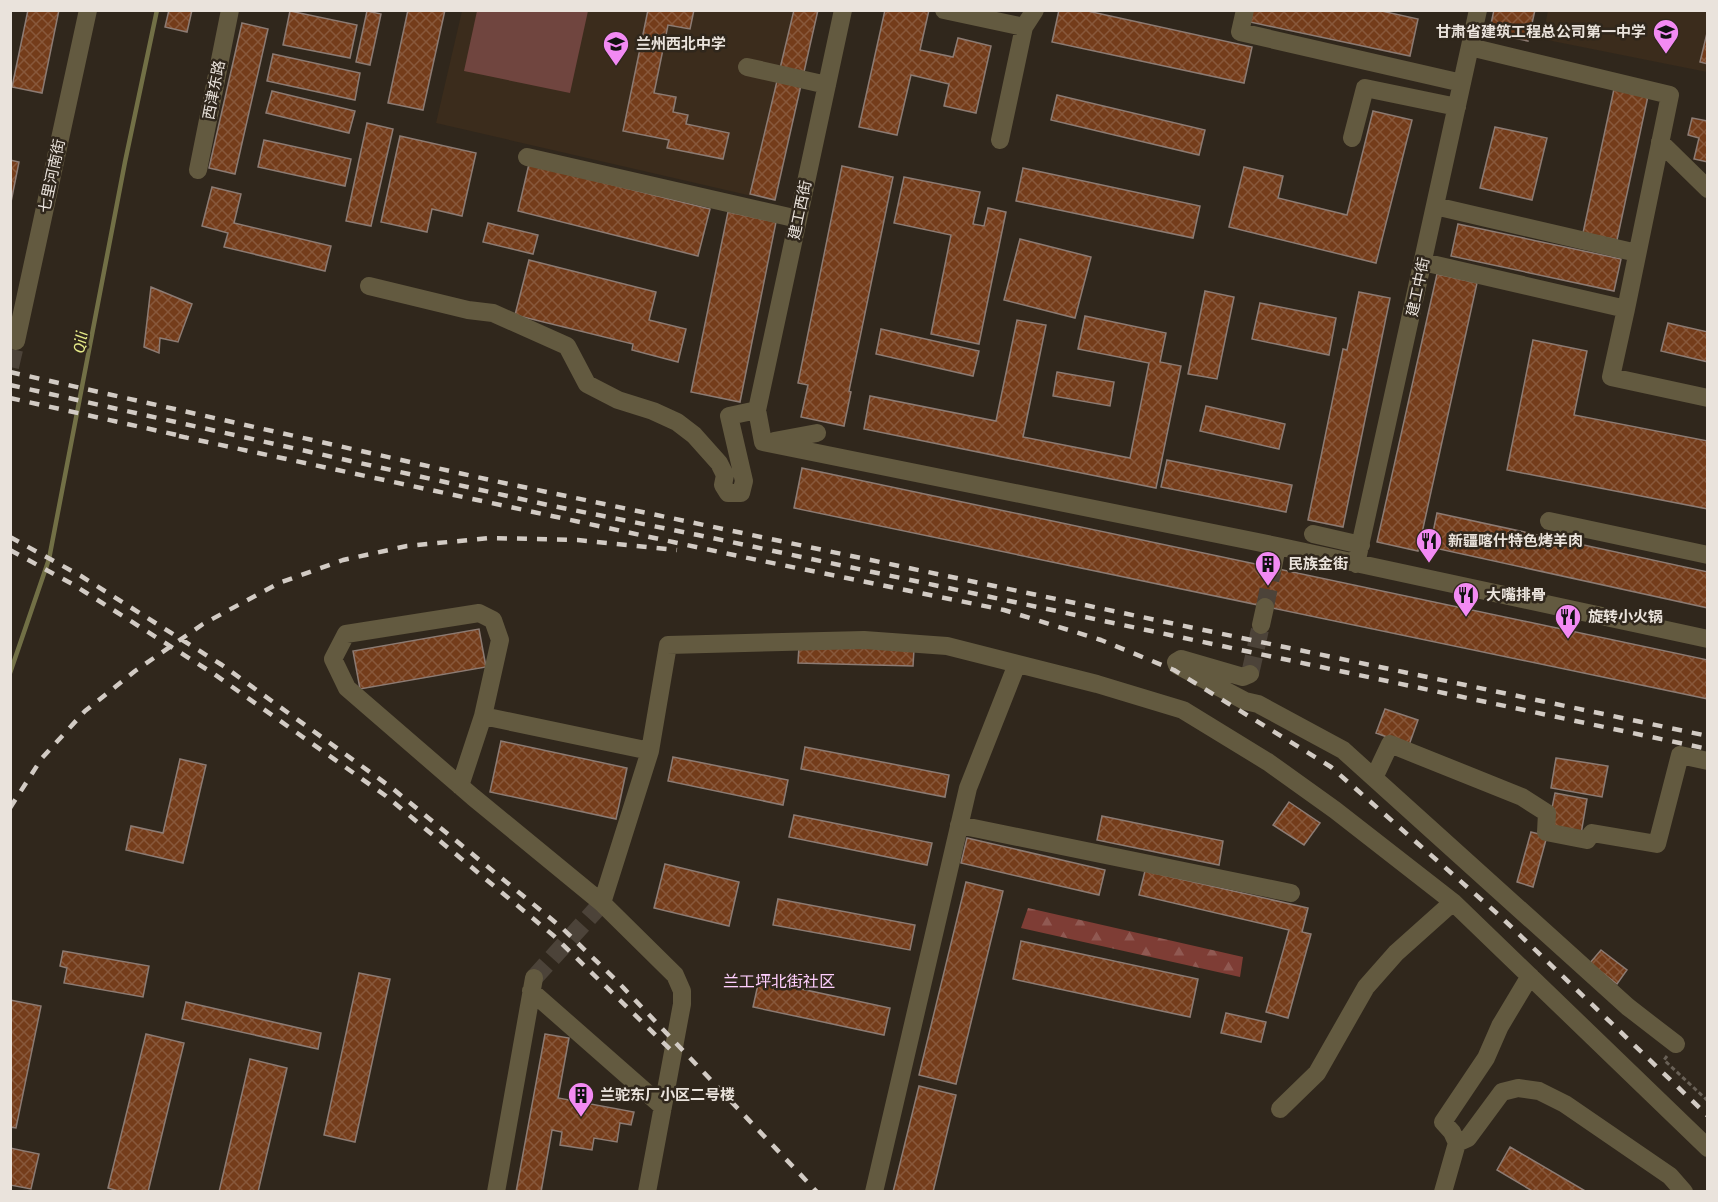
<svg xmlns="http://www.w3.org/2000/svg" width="1718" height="1202" viewBox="0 0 1718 1202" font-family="'Fira Sans Condensed','Noto Sans SC',sans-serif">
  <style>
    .built { fill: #3b2c1c }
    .forest { fill: url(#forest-firs) }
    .pitch { fill: #70453f }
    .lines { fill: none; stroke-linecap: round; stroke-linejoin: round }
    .stream { stroke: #727046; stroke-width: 4.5 }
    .building { fill: url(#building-cross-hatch); stroke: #8c7b73; stroke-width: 1.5 }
    .minor-tunnel { stroke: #4c4339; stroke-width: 18; stroke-dasharray: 18 9; stroke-linecap: butt }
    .path { stroke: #686056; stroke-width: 3; stroke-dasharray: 4.5 3; stroke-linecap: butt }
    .minor { stroke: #635a40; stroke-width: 18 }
    .rail { stroke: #d2cbc4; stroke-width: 4.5; stroke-dasharray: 10 10; stroke-linecap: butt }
    .labels { text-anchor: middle; stroke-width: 5; stroke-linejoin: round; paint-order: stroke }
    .poi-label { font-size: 15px; font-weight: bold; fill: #eae3dc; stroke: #30271c; text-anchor: start }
    .street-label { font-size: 15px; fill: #eae3dc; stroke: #30271c }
    .water-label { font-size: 16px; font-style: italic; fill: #e4e987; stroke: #30271c }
    .neighbourhood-label { font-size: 16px; fill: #fecefd; stroke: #30271c }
  </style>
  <defs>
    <pattern id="forest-firs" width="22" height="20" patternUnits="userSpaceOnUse" patternTransform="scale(1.5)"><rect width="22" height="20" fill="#7e3d35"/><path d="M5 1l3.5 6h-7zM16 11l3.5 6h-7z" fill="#905952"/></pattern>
    <pattern id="building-cross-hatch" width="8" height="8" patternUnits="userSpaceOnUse" patternTransform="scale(1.5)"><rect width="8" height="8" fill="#743c1a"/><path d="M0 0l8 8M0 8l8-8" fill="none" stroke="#88583b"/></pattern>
  </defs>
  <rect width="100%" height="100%" fill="#30271c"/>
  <path class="built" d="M462 11H797L752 196 436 123Z
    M1548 11H1707V72L1542 39Z"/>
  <path class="forest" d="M1028 908 1243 957 1240 977 1021 928Z"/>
  <path class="pitch" d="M477 11H588L570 93 464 71Z"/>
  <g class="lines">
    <path class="stream" d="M10 673 49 559 125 162 157 10"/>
  </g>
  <path class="building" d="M28 10H59L42 93 12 87Z
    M169 10H192L187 32 165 27Z
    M408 10H445L423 110 388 103Z
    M648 10H694L690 29 668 25 654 93 676 97 673 112 688 115 686 124 729 133 723 159 667 148 669 140 623 131Z
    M794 10H818L775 200 750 194Z
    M885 10H929L920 50 953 57 958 38 991 46 976 113 944 106 949 84 911 75 897 135 859 127Z
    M1059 10H1083L1252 47 1244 83 1052 42Z
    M1252 10H1377L1418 19 1410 56 1250 22Z
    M1494 10H1535L1528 41 1489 33Z
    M290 11 357 25 350 58 283 45Z
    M367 11 381 14 370 65 356 62Z
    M242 23 268 29 235 174 209 168Z
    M1708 29V64L1700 62Z
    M273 54 360 73 355 100 267 81Z
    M1614 89 1648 96 1617 240 1583 233Z
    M272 91 355 111 349 133 266 113Z
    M1057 95 1205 130 1199 155 1051 120Z
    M1373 111 1412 120 1376 263 1229 227 1244 167 1283 176 1278 198 1347 215Z
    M1692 118 1708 121V162L1694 159 1699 138 1688 135Z
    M367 123 393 129 371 226 346 221Z
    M1495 127 1547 138 1532 200 1480 188Z
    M400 136 476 153 462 216 432 209 427 232 381 222Z
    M264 140 351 159 345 186 258 167Z
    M10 160 19 162 10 207Z
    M529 164 710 209 698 256 518 211Z
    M842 166 893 177 849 391 851 392 844 426 801 417 808 385 798 383Z
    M1023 168 1200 206 1193 238 1016 201Z
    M904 177 980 192 973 224 984 226 988 208 1006 212 979 344 931 334 951 235 894 223Z
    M212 187 241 194 234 223 331 246 325 271 224 247 228 233 202 226Z
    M728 212 776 222 740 402 691 392Z
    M488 223 538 235 533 254 483 242Z
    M1458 224 1621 259 1614 291 1451 256Z
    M1020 239 1091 257 1075 318 1004 300Z
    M529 260 656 292 649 320 686 329 678 362 632 350 633 344 515 315Z
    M1437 274 1477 283 1418 551 1377 542Z
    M151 287 192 304 178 342 160 338 159 353 144 347Z
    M1205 291 1234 297 1217 379 1188 374Z
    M1359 292 1390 298 1343 527 1308 520 1343 349 1347 350Z
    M1260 303 1336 318 1329 355 1252 339Z
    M1085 316 1166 333 1160 362 1181 366 1156 488 864 429 870 396 996 421 1017 320 1046 325 1023 437 1130 458 1149 363 1078 349Z
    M1668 323 1708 332V362L1661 351Z
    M881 329 979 351 973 376 876 354Z
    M1533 340 1587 351 1574 415 1708 441V509L1507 470Z
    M1057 372 1114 382 1110 406 1053 396Z
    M1206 406 1285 424 1279 449 1200 431Z
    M1167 460 1292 485 1286 512 1161 487Z
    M802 468 1708 660V699L794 508Z
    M1437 513 1708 572V608L1430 547Z
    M479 629 486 667 360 689 353 651Z
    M799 646 914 649 913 666 798 663Z
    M1385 709 1418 720 1409 745 1376 733Z
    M501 741 627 768 616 819 490 792Z
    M805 747 949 775 945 797 801 769Z
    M673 757 788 780 783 805 668 781Z
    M1556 758 1608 766 1602 797 1551 788Z
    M180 759 206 765 183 863 126 850 131 826 163 833Z
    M1555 793 1587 799 1581 834 1548 828Z
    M1289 802 1320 823 1304 845 1273 825Z
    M794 815 932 843 927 865 789 837Z
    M1102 816 1223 841 1219 865 1097 840Z
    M1531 832 1547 836 1533 887 1517 882Z
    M967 838 1105 870 1099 895 961 863Z
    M665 864 739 882 729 926 654 908Z
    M1145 871 1308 908 1302 932 1311 934 1288 1018 1266 1012 1289 930 1139 895Z
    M966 882 1003 891 956 1084 919 1075Z
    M778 899 915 925 910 950 773 925Z
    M1021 941 1198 979 1190 1017 1013 979Z
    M1601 950 1627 970 1617 984 1590 963Z
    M63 951 149 966 143 997 64 983 67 968 60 966Z
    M359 973 390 979 355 1142 324 1135Z
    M759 980 890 1008 884 1035 753 1007Z
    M10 1000 41 1006 16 1128 10 1127Z
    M186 1002 321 1033 318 1049 182 1019Z
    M1226 1013 1266 1022 1261 1042 1221 1033Z
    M146 1034 184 1043 148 1192H122L108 1188Z
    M545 1034 569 1038 558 1098 634 1112 631 1125 620 1123 617 1142 594 1138 592 1150 560 1145 562 1132 552 1130 541 1192H516Z
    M250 1059 287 1068 258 1192H219Z
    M919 1086 956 1095 933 1192H893Z
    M1510 1147 1587 1192H1534L1497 1170Z
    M10 1148 39 1154 31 1189 10 1185Z"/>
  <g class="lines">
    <path class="minor-tunnel" d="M10 367 16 341
      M1265 607 1273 567
      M1250 674 1261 625
      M534 978 602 903"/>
    <path class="path" d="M1667 1056 1664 1060 1708 1101"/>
    <path class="minor" d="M843 10 757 410 763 442 1277 546 1708 639
      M944 10 1024 27
      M1245 10 1240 32 1462 83
      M747 67 827 85
      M1352 138 1365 88 1457 107
      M1000 140 1024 27 1035 10
      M1660 142 1708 189
      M527 157 798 219
      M198 170 230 10
      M1435 206 1637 253
      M1423 262 1626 309 1670 95 1470 47
      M369 286 468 310 493 313 567 346 587 384 618 400 653 411 677 422 694 435 719 463 725 475 723 485 728 493H741L744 481 729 416 757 410
      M1626 309 1611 377 1708 398
      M16 341 88 10
      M774 441 817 433
      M1549 521 1708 555
      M1313 534 1361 545
      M1356 564 1478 10
      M1273 567 1277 546
      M1261 625 1265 607
      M1250 674 1243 677 1181 659 1176 662 1177 665 1245 701 1258 704 1343 750 1628 1007 1676 1044
      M1374 778 1390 744 1522 797 1547 813 1546 832 1587 840 1592 833 1657 844 1680 755 1708 761
      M460 786 483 716
      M959 825 1291 893
      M602 903 473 797 347 688 333 659 346 634 479 613 493 620 500 640 483 716 650 751
      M531 991 663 1107
      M1280 1109 1317 1073 1366 987 1396 953 1453 902
      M1457 1143 1468 1138 1502 1092 1518 1088 1539 1091 1565 1104 1670 1176 1684 1192
      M496 1192 534 978
      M647 1192 682 1004V991L675 975 602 903 650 751 668 645 864 640 947 646 1097 684 1183 710 1268 762 1335 810 1453 902 1708 1148
      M874 1192 968 788 1017 664
      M1443 1192 1457 1143 1452 1132 1443 1122 1486 1058 1500 1026 1530 976"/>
    <path class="rail" d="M10 372 490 480 1708 736
      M10 385 548 505 698 535 1708 749
      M10 398 186 437
      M179 436 743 557 1004 610 1101 640 1174 670 1331 767 1500 916 1708 1116
      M10 537 81 576 222 665 392 788 561 927 618 982 817 1192
      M10 550 74 585 214 674 386 796 554 936 673 1052
      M10 808 42 758 85 711 135 671 203 624 279 583 343 560 407 546 490 538 578 540 677 550"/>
  </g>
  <defs>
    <g id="school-pin" transform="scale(1.35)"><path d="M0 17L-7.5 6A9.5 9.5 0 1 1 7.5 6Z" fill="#f28af3" stroke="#30271c"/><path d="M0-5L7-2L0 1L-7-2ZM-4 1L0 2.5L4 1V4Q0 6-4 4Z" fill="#111"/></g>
    <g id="restaurant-pin" transform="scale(1.35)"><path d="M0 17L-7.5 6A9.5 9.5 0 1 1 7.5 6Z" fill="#f28af3" stroke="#30271c"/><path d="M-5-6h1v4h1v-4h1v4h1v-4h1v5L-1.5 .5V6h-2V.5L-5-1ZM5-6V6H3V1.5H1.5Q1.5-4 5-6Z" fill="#111"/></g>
    <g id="building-pin" transform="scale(1.35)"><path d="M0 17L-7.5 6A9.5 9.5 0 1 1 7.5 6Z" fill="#f28af3" stroke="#30271c"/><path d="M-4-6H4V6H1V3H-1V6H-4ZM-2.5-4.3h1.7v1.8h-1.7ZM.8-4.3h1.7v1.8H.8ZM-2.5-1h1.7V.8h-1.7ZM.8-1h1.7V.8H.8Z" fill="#111"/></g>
  </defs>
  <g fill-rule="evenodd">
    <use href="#school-pin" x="1666" y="32"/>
    <use href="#school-pin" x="616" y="44"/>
    <use href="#restaurant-pin" x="1429" y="541"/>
    <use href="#building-pin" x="1268" y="564"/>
    <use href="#restaurant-pin" x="1466" y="595"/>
    <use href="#restaurant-pin" x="1568" y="617"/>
    <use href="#building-pin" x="581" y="1095"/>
  </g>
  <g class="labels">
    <g class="poi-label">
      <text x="1646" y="37" text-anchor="end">甘肃省建筑工程总公司第一中学</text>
      <text x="636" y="49">兰州西北中学</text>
      <text x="1448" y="546">新疆喀什特色烤羊肉</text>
      <text x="1288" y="569">民族金街</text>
      <text x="1486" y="600">大嘴排骨</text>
      <text x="1588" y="622">旋转小火锅</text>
      <text x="600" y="1100">兰驼东厂小区二号楼</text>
    </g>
    <g class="street-label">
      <text transform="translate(214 90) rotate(-79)" y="5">西津东路</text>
      <text transform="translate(52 176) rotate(-78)" y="5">七里河南街</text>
      <text transform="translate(800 210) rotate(-78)" y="5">建工西街</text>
      <text transform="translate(1418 287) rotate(-78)" y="5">建工中街</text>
    </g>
    <g class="water-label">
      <text transform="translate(80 342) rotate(-79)" y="6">Qili</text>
    </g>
    <g class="neighbourhood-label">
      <text x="779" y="987">兰工坪北街社区</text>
    </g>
  </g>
  <rect width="1718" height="1202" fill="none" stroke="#eae3dc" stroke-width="24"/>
</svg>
